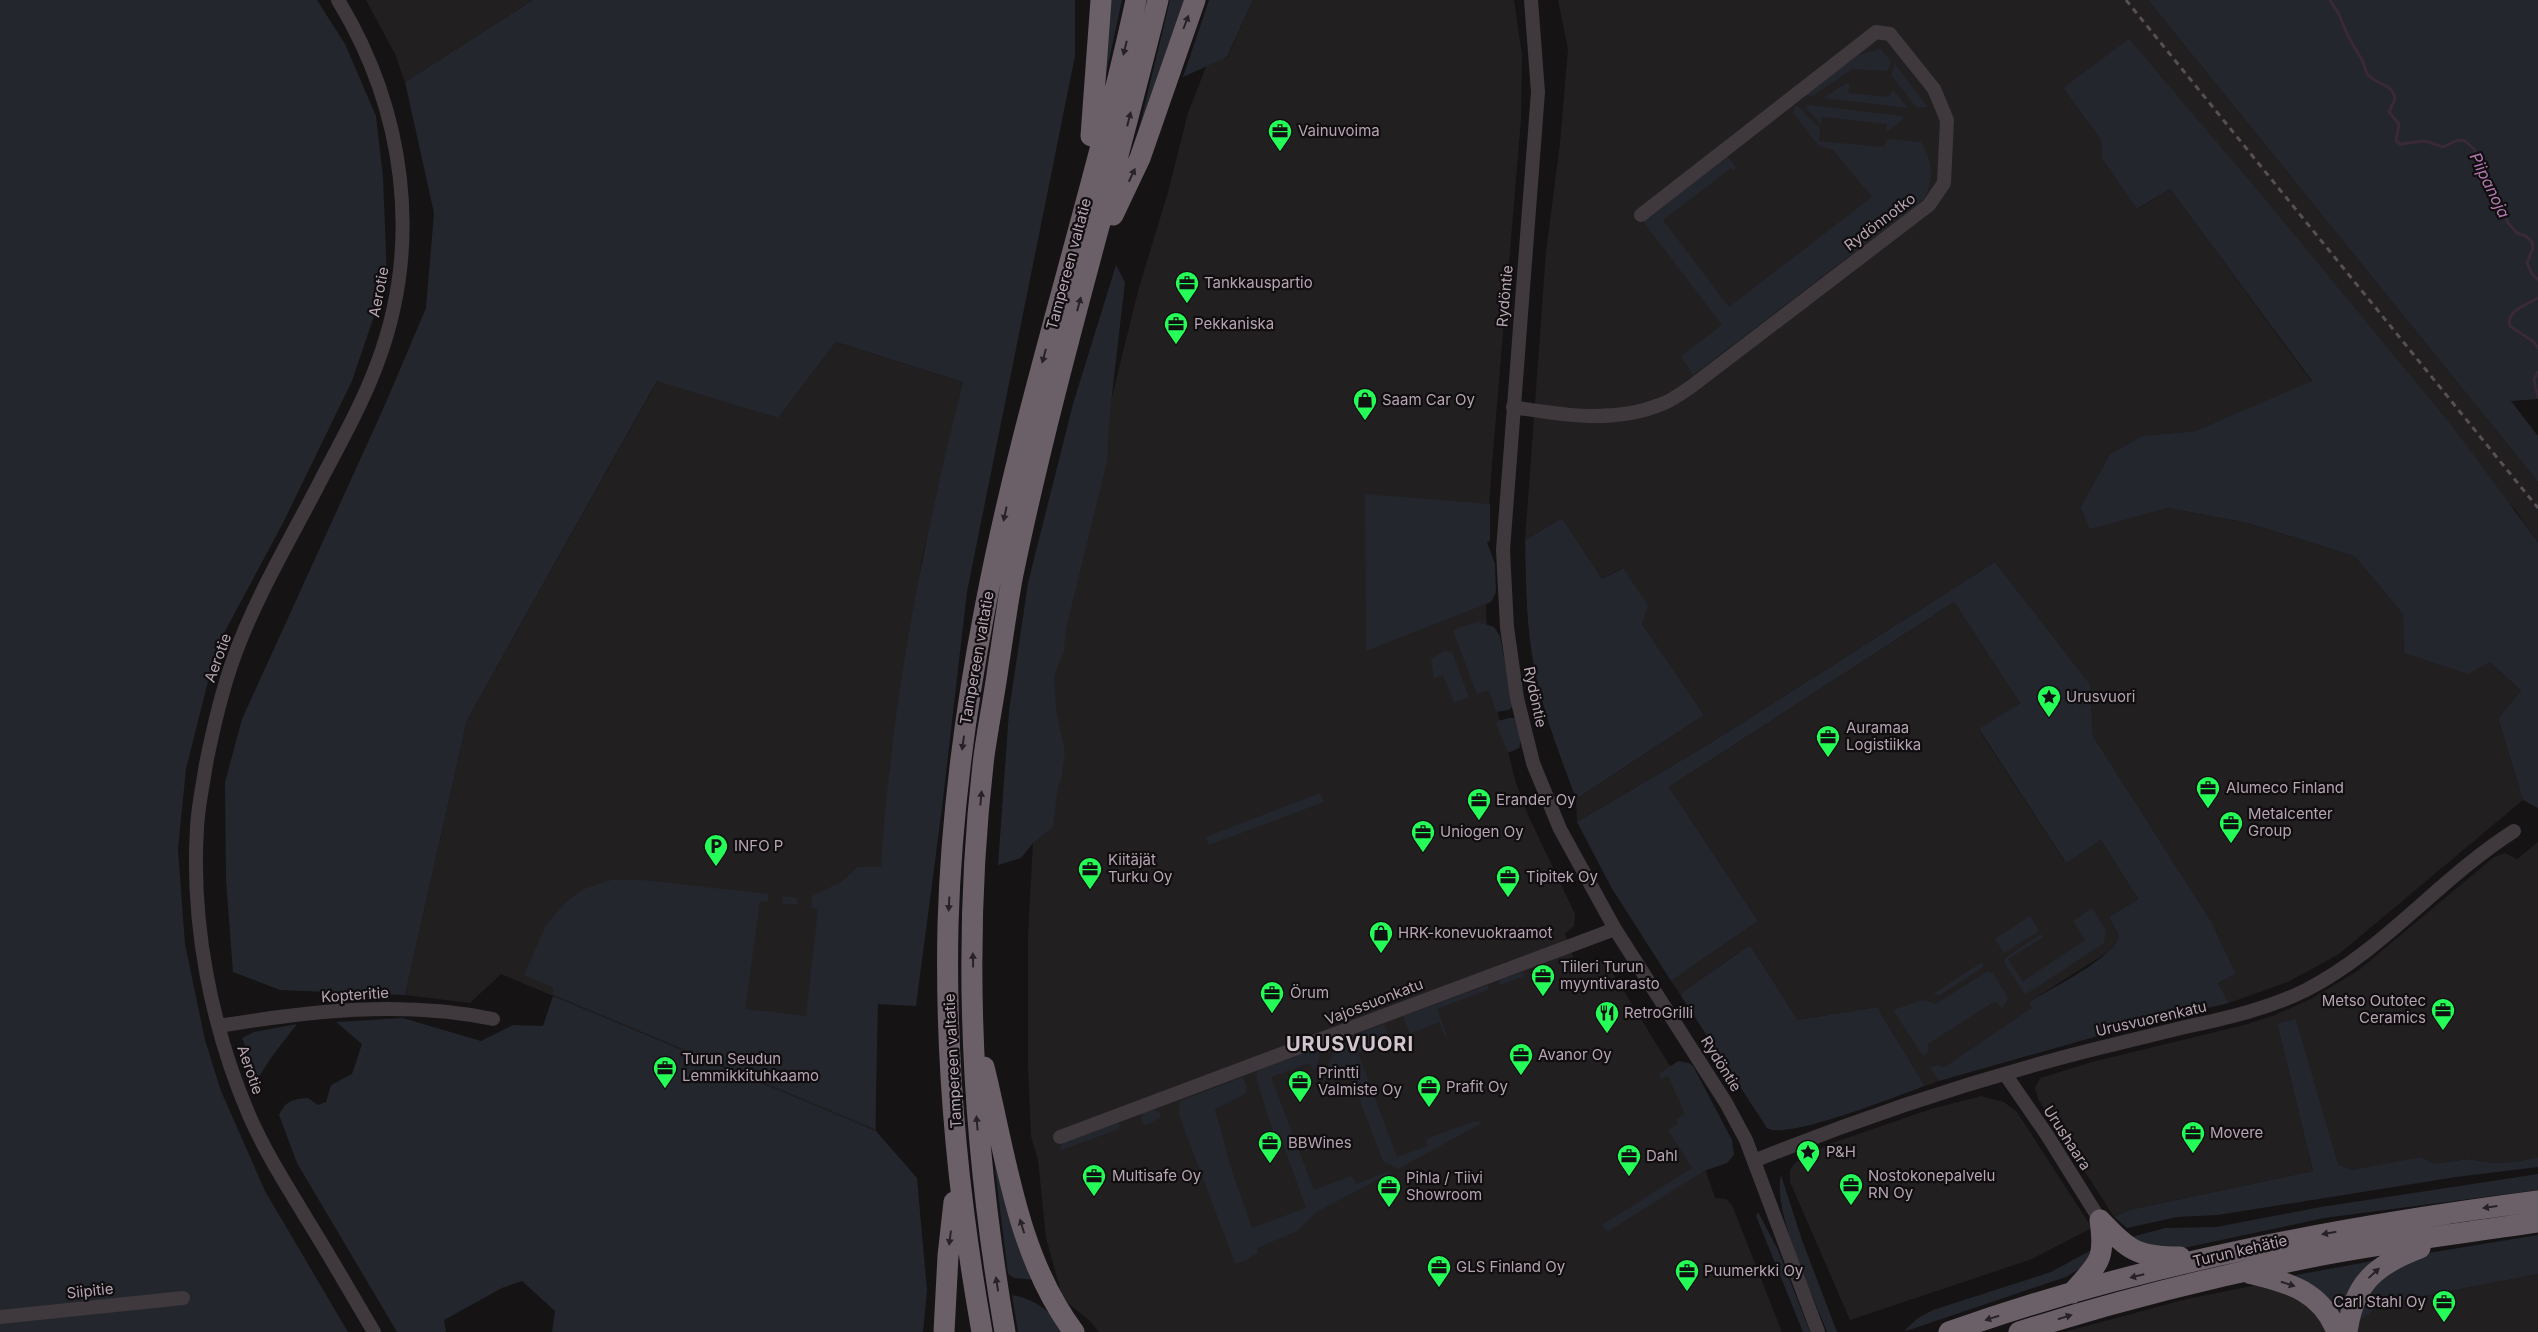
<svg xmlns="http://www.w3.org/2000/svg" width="2538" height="1332" viewBox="0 0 2538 1332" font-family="Inter,sans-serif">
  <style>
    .built { fill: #221f21 }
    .green { fill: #23262d }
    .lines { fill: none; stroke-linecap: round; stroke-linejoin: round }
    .stream { stroke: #3a2939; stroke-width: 3 }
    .minor { stroke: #3f383d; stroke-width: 14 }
    .highway { stroke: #6c6068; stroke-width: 21 }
    .rail { stroke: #584e55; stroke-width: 3; stroke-dasharray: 6 5; stroke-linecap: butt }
    .oneway { fill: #272225 }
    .labels { text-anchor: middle; stroke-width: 4.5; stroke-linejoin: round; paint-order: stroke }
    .poi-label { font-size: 15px; fill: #b6a4b2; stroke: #100e0f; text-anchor: start }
    .street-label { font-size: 15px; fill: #b6a4b2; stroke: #100e0f }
    .water-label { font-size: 16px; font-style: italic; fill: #b479b2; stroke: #100e0f }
    .district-label { font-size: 20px; font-weight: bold; letter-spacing: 1px; fill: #d2c5ce; stroke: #100e0f }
  </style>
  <rect width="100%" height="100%" fill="#151314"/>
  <path class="built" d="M366 0H533L405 82 395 54Z
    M1253 0H1514L1522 55 1521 120 1491 477 1485 574 1487 635 1498 713 1516 783 1528 815 1575 914 1574 926 1565 934 1575 961H1602L1609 967 1670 1066 1715 1198 1726 1199 1732 1205 1782 1332H1099L1090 1321 1063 1299 1046 1238 1038 1160 1031 1136 1028 1067V935L1033 843 1050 688 1098 454 1138 291 1168 192 1188 113 1209 59 1227 58Z
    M1558 0H2148L2538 482V542L2514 508 2063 88 2101 140 2102 159 2138 209 2170 189 2312 382 2195 431 2142 436 2110 454 2080 509 2090 528 2168 508 2248 523 2354 556 2403 614 2404 653 2490 662 2521 691 2498 718 2523 800 2339 954 2288 982 2229 1003 2218 983 2236 974 2211 921 2093 736 2090 684 1995 562 1704 747 1577 822 1576 799 1704 715 1642 624 1622 568 1602 579 1562 518 1525 540 1546 252 1560 143 1568 49Z
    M836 342 963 382 922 559 890 763 877 955 876 1131 501 974 470 1003 405 995 467 720 658 380 778 418Z
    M1954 602 2020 703 1979 730 2065 862 2101 840 2138 899 2109 917 2119 936V941L2108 952 2029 1002 2033 1008 1944 1067 1935 1065 1931 1067 1939 1081 1925 1086 1877 1007 1798 1020 1750 945 1684 991 1681 996 1671 981 1758 921 1669 787Z
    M2538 842V1157L2515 1162 2492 1163 2468 1159 2433 1164 2383 1166 2353 1170 2337 1165 2296 1019 2277 1023 2313 1171 2129 1210 2114 1217 2038 1099 2035 1088 2040 1078 2092 1062 2244 1025 2272 1016 2311 999 2359 970 2494 857 2505 853 2517 859Z
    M1981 1096 2004 1102 2017 1112 2092 1228 2032 1259 1850 1320 1790 1182V1170L1795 1163 1829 1144 1931 1109Z
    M2538 1274V1332H2064L2187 1299 2257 1285 2270 1286 2355 1324 2383 1304Z"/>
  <path class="green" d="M0 0H317L345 44 376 116 383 177 387 278 352 381 282 525 217 646 186 769 178 849 185 944 205 1040 221 1091 265 1191 348 1332H0Z
    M533 0H1075V56L967 592 942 808 916 1006 878 1004 875 1129 552 994 554 988 524 975 546 925 567 901 584 889 611 880H642L768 894V901L760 902 745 1009 806 1016 818 909 811 907 812 896 841 882 858 867H881C891 703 923 541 963 382L836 342 778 418 657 381 467 720 405 995 280 990 233 972 226 880 225 782 242 719 384 407 426 308 434 213 405 82Z
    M1108 0H1122L1104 83Z
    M1170 0H1190L1133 154Z
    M1209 0H1253L1227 57 1183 77Z
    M2148 0H2538V399L2511 401 2538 436V482Z
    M2129 39 2260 193 2452 426 2538 542V808L2523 800 2498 718 2521 691 2490 662 2468 674 2404 653 2403 614 2354 556 2248 523 2168 508 2090 529 2080 508 2110 454 2142 436 2195 431 2312 381 2170 189 2137 209 2102 159 2101 140 2063 88Z
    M1880 49 1891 61 1888 71 1852 69 1813 96 1805 95 1858 55Z
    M1895 64 1927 106V107L1917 108 1891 75Z
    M1848 82 1850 86 1848 93 1889 97 1893 89 1908 108 1823 98Z
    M1810 105 1902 116 1904 118 1889 131H1886L1887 124 1822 117 1821 124 1807 109 1806 106Z
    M1795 106 1799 107 1820 129 1819 141 1884 147 1887 139 1921 142C1933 160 1934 181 1924 199L1693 375 1681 356 1722 325 1642 220 1724 156 1728 157 1737 168 1733 171 1731 168 1663 220 1729 307 1872 197 1833 150 1819 146 1793 113Z
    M1116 265 1125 282 1109 421 1107 461 1066 629 1064 651 1054 676 1056 709 1065 752 1061 781 1058 786 1053 827 1033 843 1021 858 998 865 1009 711 1028 583 1073 404Z
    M1365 494 1490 504V541L1487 542 1495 564 1496 592 1491 602 1366 651Z
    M1562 518 1602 579 1623 568 1648 606 1642 624 1704 715 1576 799C1558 750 1538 700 1531 648 1526 613 1526 576 1525 540Z
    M1995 562 2090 684 2093 736 2211 921 2236 974 2218 983 2229 1003 2144 1023 1939 1081 1930 1067 1937 1065 1944 1067 2032 1008 2029 1002C2048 990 2116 957 2119 936L2109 917 2138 899 2101 840 2066 863 1979 729 2020 703 1954 602 1669 787 1758 921 1671 981 1611 887 1577 822 1704 747Z
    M1478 622 1494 627 1500 636 1513 706 1509 710 1496 712 1489 690 1477 694 1453 631 1460 627Z
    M1444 651 1452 652 1469 697 1454 703 1443 675 1434 678 1431 659Z
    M1509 718H1515L1521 740 1519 748 1508 753 1496 724 1498 721Z
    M1320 793 1324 802 1209 845 1206 837Z
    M783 896 797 898V904H782Z
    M2092 908 2106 930 2104 943 2025 995 2004 962 2005 958 2041 934 2043 937 2008 959 2023 981 2085 940 2073 921Z
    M2030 916 2039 931 2004 953 1995 939Z
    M1750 945 1798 1020 1877 1007 1925 1086C1899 1095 1786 1141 1767 1128L1681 996 1684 991Z
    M1982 962 1984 965 1982 968 1940 995 1933 994Z
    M1988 971 1993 974 2008 997 2007 1002 2002 1008 1995 1001 1928 1044V1052L1923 1056 1893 1010 1923 1000 1936 1004Z
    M1522 972 1525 976 1500 985 1499 980Z
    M1488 985 1489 989 1437 1009 1447 1036 1445 1037 1439 1022 1410 1034 1403 1016Z
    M553 996 876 1131 917 1178 927 1290 923 1332H552L555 1311 522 1281 502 1288 444 1320 446 1332H397L297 1163 279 1115C286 1101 292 1099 308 1098L318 1105 326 1102 331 1085 352 1074 362 1044 336 1022 403 1018 481 1041 513 1025 543 1026Z
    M2296 1019 2338 1165 2353 1170 2421 1157 2433 1164 2468 1159 2492 1163 2515 1162 2538 1157V1167L2456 1177 2218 1215 2177 1217 2127 1228 2114 1217 2129 1210 2313 1171 2277 1023Z
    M297 1024 273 1055 258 1078 242 1038 254 1032Z
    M1384 1024 1391 1041 1358 1053 1397 1157 1427 1146 1426 1139 1472 1122 1479 1121 1480 1124 1398 1169 1383 1161 1350 1075 1341 1076 1328 1067 1337 1041Z
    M1320 1047 1319 1060 1314 1071 1309 1063 1271 1077 1314 1190 1352 1176 1356 1184 1387 1172 1390 1173 1315 1213 1298 1231 1257 1248 1258 1253 1242 1262 1235 1263 1182 1123 1179 1113 1180 1101 1243 1077 1247 1088 1245 1094 1215 1109 1232 1171 1252 1228 1306 1208 1281 1138H1275L1256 1078 1257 1071Z
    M1678 1061 1689 1063 1693 1066 1732 1140 1734 1155 1727 1163 1704 1171 1607 1232 1602 1225 1692 1168 1668 1130 1678 1124 1676 1119 1685 1114 1668 1076 1661 1079 1659 1074Z
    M1152 1109 1160 1112V1118L1146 1125 1143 1124 1141 1118 1143 1113Z
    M1117 1123 1120 1124 1119 1129 1059 1151 1063 1142Z
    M992 1144 1036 1280 1014 1278 1008 1274Z
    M2538 1174V1190L2324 1218 2165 1252 2128 1238 2165 1228 2216 1227 2321 1207Z
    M1781 1175 1802 1240 1837 1332H1827C1813 1295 1772 1211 1781 1175Z
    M1758 1212 1778 1250 1810 1332H1803L1756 1216Z
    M2538 1235V1274L2383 1304 2355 1324 2373 1283 2422 1254Z
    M2095 1248 2081 1268 2066 1277 1906 1331 1905 1330 1918 1318 1933 1310 2051 1272Z
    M2378 1260 2341 1326 2294 1276 2296 1275Z
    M1012 1295C1038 1300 1051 1313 1068 1332H1018Z"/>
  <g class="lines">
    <path class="stream" d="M2330 0C2333 6 2338 11 2340 17 2346 33 2351 43 2361 58 2364 63 2365 72 2369 76 2381 87 2391 82 2395 99L2389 112 2399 124 2396 141 2400 144 2425 141 2443 147 2458 140 2465 141 2474 149 2480 170 2495 194 2508 223 2517 233 2526 236 2532 242 2533 248 2527 263 2532 274 2538 279
      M2538 298C2527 305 2506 310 2510 326L2534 342 2538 348
      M2538 372 2534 380 2538 397"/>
    <path class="minor" d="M338 0C405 110 423 243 377 364 363 402 343 438 324 474 293 535 256 595 233 660 221 694 213 729 206 764 203 785 198 806 197 828 191 924 211 1026 249 1115 265 1152 287 1186 308 1221 331 1258 352 1295 374 1332
      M1531 0 1538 92 1503 550 1507 627 1517 698 1533 763 1560 829 1615 929 1726 1103 1746 1140 1818 1332
      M1513 407C1563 415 1613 424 1662 404 1673 400 1683 392 1692 386L1929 205 1944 183 1947 120 1934 89 1890 34 1876 32 1641 215
      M219 1026C309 1011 402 1000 493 1019
      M2005 1074 2047 1135 2100 1220
      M1060 1137 1615 929
      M1754 1161C1862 1117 1974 1080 2087 1051 2119 1043 2152 1035 2185 1027 2226 1018 2268 1009 2306 990 2384 950 2440 878 2514 831
      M0 1317 183 1298"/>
    <path class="highway" d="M1091 136 1101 0
      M1113 215 1140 158 1195 0
      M984 1067C1006 1156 1017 1256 1074 1332
      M2100 1220C2130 1251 2136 1257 2180 1257
      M2249 1273C2288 1283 2321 1290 2337 1332
      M2072 1293C2098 1263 2106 1262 2100 1220
      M944 1332 948 1256 954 1202
      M982 1332C958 1198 945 1061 948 925 951 819 965 712 985 608 1024 403 1092 204 1136 0
      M1005 1332C972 1142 961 948 984 756 988 727 994 697 998 668 1003 637 1007 605 1013 574 1053 381 1111 192 1158 0
      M1949 1332C2139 1264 2339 1227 2538 1201
      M2019 1332C2116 1301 2216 1276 2317 1256 2390 1242 2464 1233 2538 1222
      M2347 1332C2354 1283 2375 1265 2420 1248"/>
    <path class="rail" d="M2126 0 2538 508"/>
  </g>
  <defs><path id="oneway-solid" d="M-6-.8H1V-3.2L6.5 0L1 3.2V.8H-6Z" transform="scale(1.25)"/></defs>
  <g class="oneway">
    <use href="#oneway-solid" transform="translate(1186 22) rotate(-69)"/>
    <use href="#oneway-solid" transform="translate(1125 48) rotate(104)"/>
    <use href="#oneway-solid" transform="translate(1129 119) rotate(-76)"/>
    <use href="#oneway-solid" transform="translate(1132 175) rotate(-65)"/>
    <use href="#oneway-solid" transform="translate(1079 304) rotate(-75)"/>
    <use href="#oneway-solid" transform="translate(1044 356) rotate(105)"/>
    <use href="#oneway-solid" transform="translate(1005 514) rotate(102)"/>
    <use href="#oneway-solid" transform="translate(963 743) rotate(98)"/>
    <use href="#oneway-solid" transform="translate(981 798) rotate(-85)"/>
    <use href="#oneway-solid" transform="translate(949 904) rotate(93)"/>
    <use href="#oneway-solid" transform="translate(973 960) rotate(-91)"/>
    <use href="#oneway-solid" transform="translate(977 1123) rotate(-95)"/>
    <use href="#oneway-solid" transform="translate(2490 1207) rotate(172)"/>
    <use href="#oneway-solid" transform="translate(1022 1226) rotate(-107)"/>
    <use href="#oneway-solid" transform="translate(2329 1233) rotate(170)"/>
    <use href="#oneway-solid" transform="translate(950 1238) rotate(97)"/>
    <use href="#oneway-solid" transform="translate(2374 1273) rotate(-43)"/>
    <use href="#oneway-solid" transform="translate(2137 1276) rotate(166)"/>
    <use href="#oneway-solid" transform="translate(997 1284) rotate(-99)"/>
    <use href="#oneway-solid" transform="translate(2288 1284) rotate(18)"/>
    <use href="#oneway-solid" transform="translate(2065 1317) rotate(-17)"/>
    <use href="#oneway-solid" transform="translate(1992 1318) rotate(163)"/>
  </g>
  <defs>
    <g id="office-pin" transform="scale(1.25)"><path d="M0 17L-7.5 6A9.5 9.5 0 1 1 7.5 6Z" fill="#25fc57" stroke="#100e0f"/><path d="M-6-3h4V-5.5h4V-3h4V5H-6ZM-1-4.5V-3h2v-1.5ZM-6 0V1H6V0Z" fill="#111"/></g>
    <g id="shop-pin" transform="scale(1.25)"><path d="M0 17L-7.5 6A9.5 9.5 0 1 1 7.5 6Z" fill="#25fc57" stroke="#100e0f"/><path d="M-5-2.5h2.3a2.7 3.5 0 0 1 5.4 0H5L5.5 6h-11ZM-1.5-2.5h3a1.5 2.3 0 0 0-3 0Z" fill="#111"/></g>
    <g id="sight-pin" transform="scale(1.25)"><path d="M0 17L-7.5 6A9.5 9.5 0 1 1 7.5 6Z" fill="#25fc57" stroke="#100e0f"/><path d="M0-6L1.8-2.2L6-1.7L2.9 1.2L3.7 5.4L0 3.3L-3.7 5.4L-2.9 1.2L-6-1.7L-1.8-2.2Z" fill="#111"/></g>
    <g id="parking-pin" transform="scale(1.25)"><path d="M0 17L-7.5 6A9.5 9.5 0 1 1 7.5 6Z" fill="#25fc57" stroke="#100e0f"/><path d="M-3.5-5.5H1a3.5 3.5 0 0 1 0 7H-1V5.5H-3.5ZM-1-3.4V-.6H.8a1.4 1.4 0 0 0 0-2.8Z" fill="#111"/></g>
    <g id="restaurant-pin" transform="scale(1.25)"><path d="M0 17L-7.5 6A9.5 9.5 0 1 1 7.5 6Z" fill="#25fc57" stroke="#100e0f"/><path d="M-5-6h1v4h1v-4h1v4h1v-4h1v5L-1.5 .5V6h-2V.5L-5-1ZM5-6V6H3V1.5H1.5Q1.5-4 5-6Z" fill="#111"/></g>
  </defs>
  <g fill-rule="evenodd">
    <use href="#office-pin" x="1280" y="131"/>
    <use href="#office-pin" x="1187" y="283"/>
    <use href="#office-pin" x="1176" y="324"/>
    <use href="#shop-pin" x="1365" y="400"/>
    <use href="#sight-pin" x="2049" y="697"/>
    <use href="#office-pin" x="1828" y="737"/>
    <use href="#office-pin" x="2208" y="788"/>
    <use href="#office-pin" x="1479" y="800"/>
    <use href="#office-pin" x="2231" y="823"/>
    <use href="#office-pin" x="1423" y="832"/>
    <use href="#parking-pin" x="716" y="846"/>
    <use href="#office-pin" x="1090" y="869"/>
    <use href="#office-pin" x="1508" y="877"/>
    <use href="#shop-pin" x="1381" y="933"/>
    <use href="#office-pin" x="1543" y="976"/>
    <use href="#office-pin" x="1272" y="993"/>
    <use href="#office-pin" x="2443" y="1010"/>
    <use href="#restaurant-pin" x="1607" y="1013"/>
    <use href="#office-pin" x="1521" y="1055"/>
    <use href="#office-pin" x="665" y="1068"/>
    <use href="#office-pin" x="1300" y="1082"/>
    <use href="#office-pin" x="1429" y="1087"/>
    <use href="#office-pin" x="2193" y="1133"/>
    <use href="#office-pin" x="1270" y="1143"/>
    <use href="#sight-pin" x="1808" y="1152"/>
    <use href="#office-pin" x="1629" y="1156"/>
    <use href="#office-pin" x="1094" y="1176"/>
    <use href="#office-pin" x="1851" y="1185"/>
    <use href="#office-pin" x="1389" y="1187"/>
    <use href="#office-pin" x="1439" y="1267"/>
    <use href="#office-pin" x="1687" y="1271"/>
    <use href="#office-pin" x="2444" y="1302"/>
  </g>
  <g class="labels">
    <g class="poi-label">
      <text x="1298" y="136">Vainuvoima</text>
      <text x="1204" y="288">Tankkauspartio</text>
      <text x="1194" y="329">Pekkaniska</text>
      <text x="1382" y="405">Saam Car Oy</text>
      <text x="2066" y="702">Urusvuori</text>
      <text x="1846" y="733">Auramaa<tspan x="1846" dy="17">Logistiikka</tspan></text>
      <text x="2226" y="793">Alumeco Finland</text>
      <text x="1496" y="805">Erander Oy</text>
      <text x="2248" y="819">Metalcenter<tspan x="2248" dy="17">Group</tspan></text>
      <text x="1440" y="837">Uniogen Oy</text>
      <text x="734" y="851">INFO P</text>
      <text x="1108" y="865">Kiitäjät<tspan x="1108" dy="17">Turku Oy</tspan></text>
      <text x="1526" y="882">Tipitek Oy</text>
      <text x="1398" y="938">HRK-konevuokraamot</text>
      <text x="1560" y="972">Tiileri Turun<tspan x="1560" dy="17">myyntivarasto</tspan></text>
      <text x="1290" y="998">Örum</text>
      <text x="2426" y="1006" text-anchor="end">Metso Outotec<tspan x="2426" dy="17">Ceramics</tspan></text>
      <text x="1624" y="1018">RetroGrilli</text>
      <text x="1538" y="1060">Avanor Oy</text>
      <text x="682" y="1064">Turun Seudun<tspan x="682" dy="17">Lemmikkituhkaamo</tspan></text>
      <text x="1318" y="1078">Printti<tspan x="1318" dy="17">Valmiste Oy</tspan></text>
      <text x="1446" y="1092">Prafit Oy</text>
      <text x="2210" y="1138">Movere</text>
      <text x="1288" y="1148">BBWines</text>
      <text x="1826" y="1157">P&amp;H</text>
      <text x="1646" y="1161">Dahl</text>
      <text x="1112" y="1181">Multisafe Oy</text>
      <text x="1868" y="1181">Nostokonepalvelu<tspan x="1868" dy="17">RN Oy</tspan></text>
      <text x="1406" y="1183">Pihla / Tiivi<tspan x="1406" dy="17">Showroom</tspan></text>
      <text x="1456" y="1272">GLS Finland Oy</text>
      <text x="1704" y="1276">Puumerkki Oy</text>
      <text x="2426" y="1307" text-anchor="end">Carl Stahl Oy</text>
    </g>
    <g class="street-label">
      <text transform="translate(1880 222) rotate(-37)" y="5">Rydönnotko</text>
      <text transform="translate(1069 264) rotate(-75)" y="5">Tampereen valtatie</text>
      <text transform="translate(379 292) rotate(-79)" y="5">Aerotie</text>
      <text transform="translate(1505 296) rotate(-85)" y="5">Rydöntie</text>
      <text transform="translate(218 658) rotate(-70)" y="5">Aerotie</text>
      <text transform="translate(977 658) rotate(-80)" y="5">Tampereen valtatie</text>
      <text transform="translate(1535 697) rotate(78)" y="5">Rydöntie</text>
      <text transform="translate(355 995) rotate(-4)" y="5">Kopteritie</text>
      <text transform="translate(1374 1002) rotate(-21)" y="5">Vajossuonkatu</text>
      <text transform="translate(2151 1019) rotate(-13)" y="5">Urusvuorenkatu</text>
      <text transform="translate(953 1061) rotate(-93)" y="5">Tampereen valtatie</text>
      <text transform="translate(1721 1064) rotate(58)" y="5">Rydöntie</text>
      <text transform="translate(250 1070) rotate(71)" y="5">Aerotie</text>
      <text transform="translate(2067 1138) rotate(57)" y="5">Urushaara</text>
      <text transform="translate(2240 1251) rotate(-13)" y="5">Turun kehätie</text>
      <text transform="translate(90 1291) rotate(-6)" y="5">Siipitie</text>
    </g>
    <g class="water-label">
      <text transform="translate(2490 185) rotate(64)" y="6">Piipanoja</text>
    </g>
    <g class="district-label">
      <text x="1350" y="1051">URUSVUORI</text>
    </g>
  </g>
</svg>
